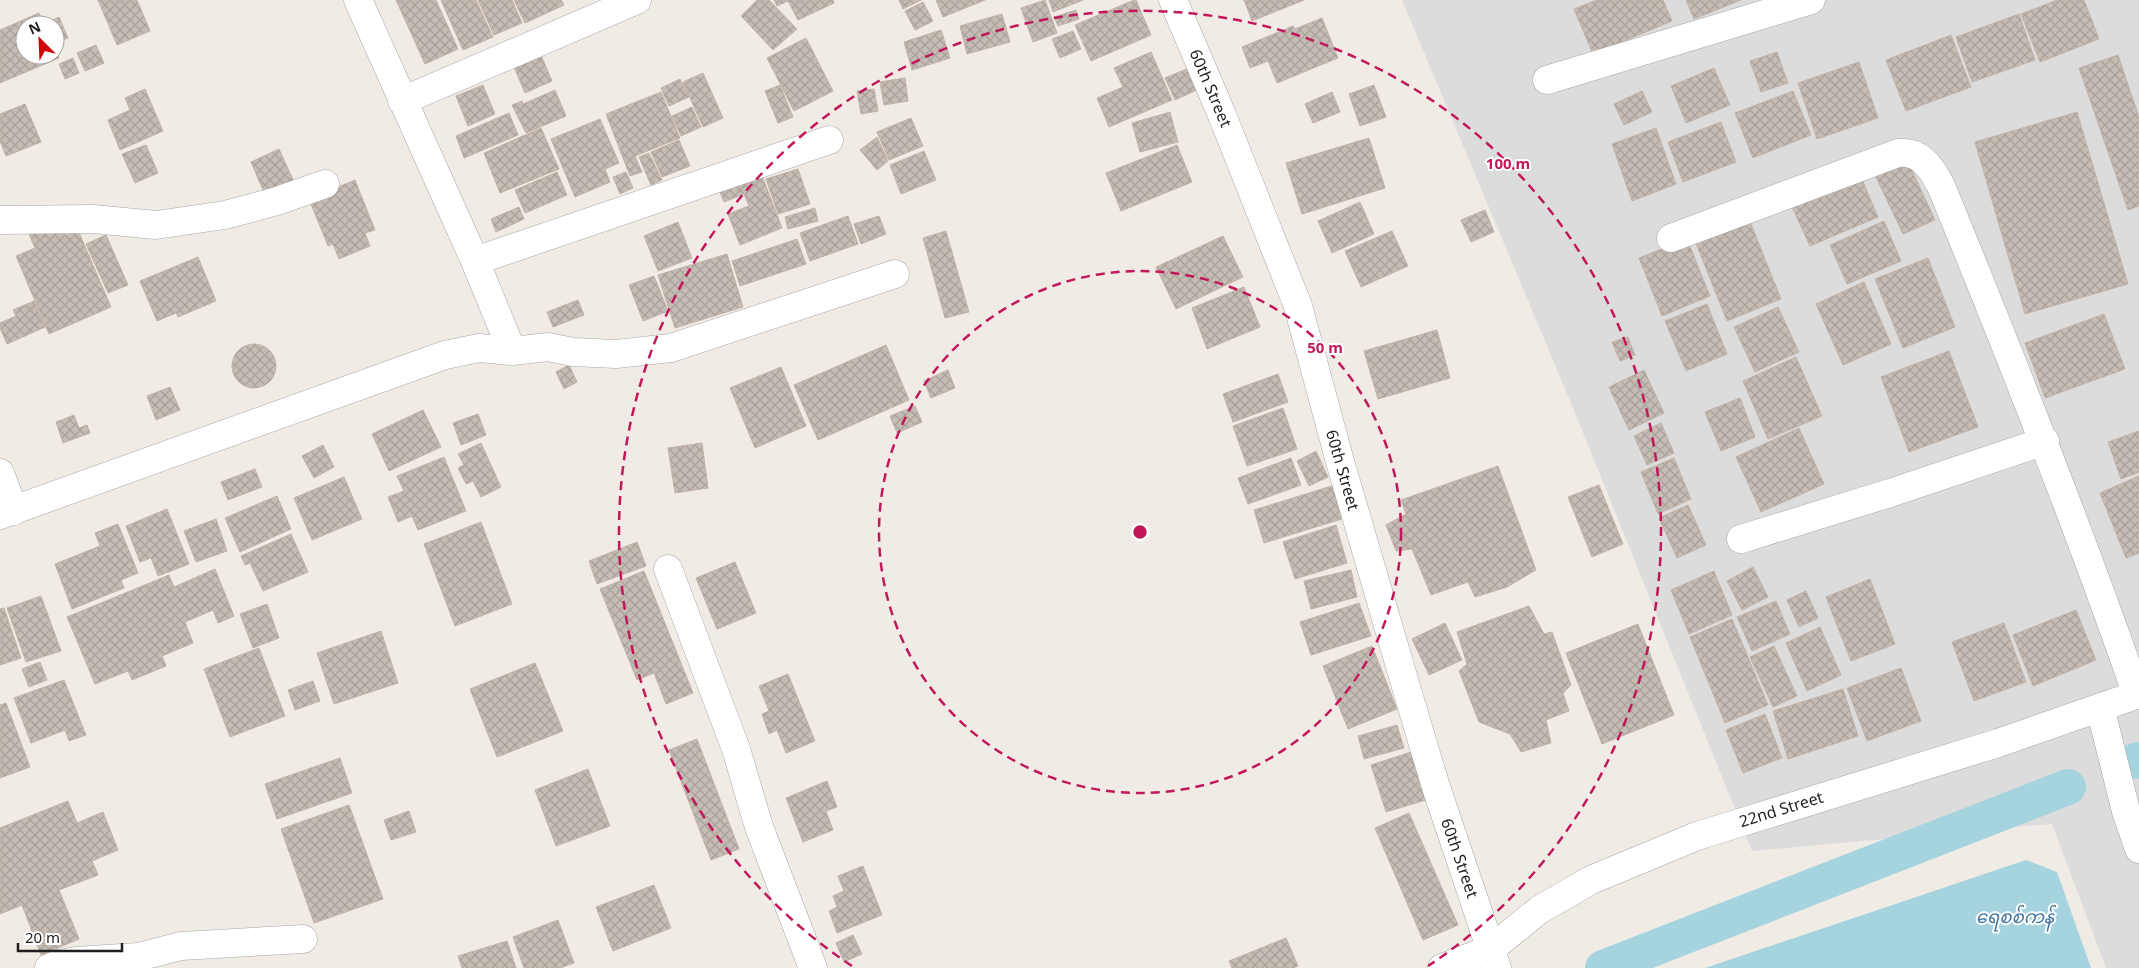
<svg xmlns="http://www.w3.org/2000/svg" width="2139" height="968" viewBox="0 0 2139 968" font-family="'Noto Sans','Noto Sans Myanmar',sans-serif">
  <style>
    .residential { fill: #dddcdc }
    .water { fill: #a5d4df }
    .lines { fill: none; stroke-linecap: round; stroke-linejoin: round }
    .canal { stroke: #a5d4df; stroke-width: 36 }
    .building { fill: url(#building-cross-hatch); stroke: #c2b2a7 }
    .minor-casing { stroke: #a6a6a6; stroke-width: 29 }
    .minor { stroke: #fff; stroke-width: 28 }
    .ring { fill: none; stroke: #c2185b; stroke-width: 2.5; stroke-dasharray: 9 6 }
    .labels { text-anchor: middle; stroke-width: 4; stroke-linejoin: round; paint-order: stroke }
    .street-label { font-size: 16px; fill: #1f1f1f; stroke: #fff }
    .water-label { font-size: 18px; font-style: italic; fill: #4376a2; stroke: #fff }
    .centre { fill: #c2185b; stroke: #fff; stroke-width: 2.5 }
    .ring-label { font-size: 15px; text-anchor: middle; font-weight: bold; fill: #c2185b; stroke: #fff; stroke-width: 4; stroke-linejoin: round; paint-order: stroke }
  </style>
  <defs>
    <pattern id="building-cross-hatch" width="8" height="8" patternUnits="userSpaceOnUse" patternTransform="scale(1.25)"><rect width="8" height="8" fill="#c5bcb4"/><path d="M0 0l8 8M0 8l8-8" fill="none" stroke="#a9a19a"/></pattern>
  </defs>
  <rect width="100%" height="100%" fill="#f0ece5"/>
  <path class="residential" d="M1402 0H2139V968H2106L2052 824 1752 851 1573 408Z"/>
  <path class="water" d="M2026 860 2057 872 2091 968H1705Z"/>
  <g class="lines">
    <path class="canal" d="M2135 761 2139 760
      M1603 968 2068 787"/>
  </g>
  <path class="building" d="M98 0H137L150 31 117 45Z
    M396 0H436L458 49 425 64Z
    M441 0H476L493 37 463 50Z
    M478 0H512L522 23 494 35Z
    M514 0H561L564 5 525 23Z
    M757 0H769L797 29 773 50 741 16Z
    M774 0H833L834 3 798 20 788 1 777 6Z
    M899 0H921L903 9Z
    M936 0H985L943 17Z
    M1045 0 1057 33 1033 42 1021 8Z
    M1049 0H1083L1053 12Z
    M1134 0H1136L1151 35 1091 61 1075 25Z
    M1244 0H1304L1252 21Z
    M1597 0H1663L1672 21 1593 54 1574 9Z
    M1686 0H1741L1694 19Z
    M2057 0H2084L2099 39 2040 62 2021 14Z
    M923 2 933 21 915 30 905 11Z
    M1076 10 1079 19 1058 26 1054 17Z
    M39 13 44 24 59 17 68 38 55 43V25H25V55H55V49L59 58 0 83V30Z
    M1002 14 1010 42 967 54 960 26Z
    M2019 14 2035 60 1972 82 1956 37Z
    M1322 18 1338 58 1277 83 1268 61 1250 68 1242 47 1293 26 1295 29Z
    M941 30 950 58 912 70 904 42Z
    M1073 31 1081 49 1060 58 1052 39Z
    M1951 35 1971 87 1906 111 1886 60Z
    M806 38 833 91 794 111 767 58Z
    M96 45 104 63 85 71 77 53Z
    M1151 52 1172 100 1109 127 1097 98 1123 87 1114 68Z
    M1777 52 1788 83 1761 92 1750 61Z
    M541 55 552 81 525 93 514 67Z
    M2118 55 2139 117V206L2128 210 2079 68Z
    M73 58 79 73 65 79 59 64Z
    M1859 62 1878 118 1817 139 1798 83Z
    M1189 68 1199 89 1175 100 1165 78Z
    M1714 68 1730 105 1686 123 1671 86Z
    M703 73 723 118 703 127 683 82Z
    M905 78 908 101 884 105 880 82Z
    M680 79 689 97 669 106 661 88Z
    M483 85 495 114 468 126 456 96Z
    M780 85 793 117 778 123 765 91Z
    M1374 85 1386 117 1360 126 1349 94Z
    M145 89 163 131 120 150 108 120 130 110 125 98Z
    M874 89 878 111 861 114 857 91Z
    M555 90 566 116 526 133 512 105 522 101 523 104Z
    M1642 91 1652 112 1624 125 1614 104Z
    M1793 91 1811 135 1753 158 1735 113Z
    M661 92 680 138 635 156 642 172 630 176 606 114Z
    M1332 92 1340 112 1313 123 1305 104Z
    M25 104 41 142 6 156 0 141V114Z
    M692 107 701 127 681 136 672 116Z
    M1170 112 1178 142 1140 152 1132 123Z
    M2077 112 2128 284 2025 314 1975 142Z
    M509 113 518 135 464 158 456 136Z
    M911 118 923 146 889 160 877 132Z
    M600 119 619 163 605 169 610 182 575 197 551 139Z
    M1721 122 1736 162 1683 182 1668 142Z
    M541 128 559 169 500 193 484 153Z
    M1656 128 1676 184 1632 201 1612 144Z
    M877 137 888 161 877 170 860 150Z
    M1369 138 1385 188 1302 214 1286 163Z
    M679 140 690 166 662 177 651 152Z
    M146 145 158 173 135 183 122 154Z
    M1177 145 1192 182 1121 211 1106 173Z
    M279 149 295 184 266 197 251 162Z
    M924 151 936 180 901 194 890 165Z
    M649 153 662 180 651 185 639 157Z
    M1908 162 1935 220 1903 234 1876 177Z
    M798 169 810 204 778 214 766 179Z
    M557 172 567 195 525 213 515 190Z
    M626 172 633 188 620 194 613 177Z
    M761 173 782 228 740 245 728 214 749 206 744 194 724 202 719 190Z
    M1861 177 1878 217 1810 246 1792 207Z
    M355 180 375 230 365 233 370 246 339 259 333 244 328 246 309 199Z
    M1360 202 1374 234 1332 253 1318 221Z
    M519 207 524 219 496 232 491 219Z
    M815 208 818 221 788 229 785 217Z
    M1485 210 1494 232 1471 242 1461 220Z
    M848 216 858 244 810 261 800 233Z
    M879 216 886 234 861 244 854 224Z
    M1749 219 1781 299 1727 321 1695 241Z
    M59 221 65 235 78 230 111 307 49 334 16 256 35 248 29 234Z
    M1884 221 1901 261 1847 284 1830 245Z
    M678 222 692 258 658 271 644 236Z
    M946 231 969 312 945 318 923 238Z
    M1392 231 1408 266 1361 287 1345 251Z
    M106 235 128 285 108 293 86 244Z
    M1223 236 1243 277 1176 309 1156 267Z
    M797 239 806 264 740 286 732 261Z
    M1687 239 1710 296 1662 316 1639 258Z
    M727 254 743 307 675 328 658 275Z
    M198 257 216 301 178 317 176 313 157 321 140 281Z
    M1928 258 1955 327 1903 348 1875 279Z
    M654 276 668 311 643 321 629 285Z
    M1864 282 1891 344 1843 365 1816 304Z
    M1244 287 1260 327 1207 349 1192 308Z
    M578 300 584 315 553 327 547 312Z
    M34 301 45 327 7 344 0 328V323L16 316 13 310Z
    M1707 304 1727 354 1686 371 1665 321Z
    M1778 307 1799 352 1755 372 1734 327Z
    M2104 314 2125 369 2045 398 2025 343Z
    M1437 330 1450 378 1378 399 1364 351Z
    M1628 337 1635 355 1620 361 1612 342Z
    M232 366a22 22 0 1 1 44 0a22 22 0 1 1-44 0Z
    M886 345 909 400 818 440 794 385Z
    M1949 351 1978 427 1909 452 1881 377Z
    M1796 357 1822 416 1768 439 1743 381Z
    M569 365 577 382 564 389 556 372Z
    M781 367 806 426 755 448 730 388Z
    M948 370 955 388 931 398 924 381Z
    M1644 370 1664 413 1629 430 1609 387Z
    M1278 374 1288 402 1233 422 1223 394Z
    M170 387 180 410 156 420 147 396Z
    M1740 398 1755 437 1721 451 1705 412Z
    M915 406 922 422 897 433 890 416Z
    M1283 408 1297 449 1247 466 1233 426Z
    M423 410 441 447 389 471 372 434Z
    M478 414 486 435 461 445 453 423Z
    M74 415 79 428 87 425 90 433 63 443 56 422Z
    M1661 423 1674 453 1647 465 1634 436Z
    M1799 428 1824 484 1761 512 1736 457Z
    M2139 431V472L2121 479 2108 442Z
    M481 443 501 487 481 497 473 481 466 484 458 468 464 465 458 454Z
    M702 443 708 488 675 493 668 448Z
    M323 445 334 467 314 478 302 456Z
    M1316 451 1328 477 1309 486 1297 461Z
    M444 457 466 511 418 530 412 516 398 522 388 497 404 491 397 476Z
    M1291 458 1301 485 1248 504 1238 478Z
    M1674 458 1691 499 1658 514 1641 472Z
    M1498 466 1536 570 1507 587 1475 597 1468 582 1431 595 1412 549 1396 551 1386 525 1406 514 1401 500Z
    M255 469 262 487 228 500 221 482Z
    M2139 476V553L2126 558 2100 493Z
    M344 477 362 519 312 540 294 498Z
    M1335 485 1345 518 1264 543 1254 510Z
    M1599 485 1623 544 1592 557 1568 497Z
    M277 496 291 529 240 552 225 518Z
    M1688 505 1706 545 1677 558 1659 518Z
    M167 509 189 564 158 576 151 558 140 562 126 526Z
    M216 519 227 551 196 562 184 531Z
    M481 522 512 604 455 626 424 544Z
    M118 524 138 573 121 580 124 588 72 609 55 564 100 546 95 533Z
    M1336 525 1347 563 1295 579 1283 542Z
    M291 534 308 572 263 591 250 563 245 565 241 556Z
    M637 542 646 566 597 584 589 561Z
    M735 562 756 613 717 629 696 578Z
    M1753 567 1768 597 1742 610 1727 581Z
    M215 569 234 616 218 623 213 610 185 622 193 643 162 656 166 666 132 680 128 671 95 684 67 617 169 575 174 587Z
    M1351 570 1357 597 1311 609 1304 581Z
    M644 571 693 693 666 704 654 673 637 680 600 589Z
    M1714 571 1732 615 1689 634 1671 590Z
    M1870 579 1895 644 1851 661 1826 597Z
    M1806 591 1818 618 1799 627 1787 600Z
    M41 596 61 651 26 662 7 608Z
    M1776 601 1790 634 1752 651 1737 617Z
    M1359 603 1371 636 1311 655 1300 622Z
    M267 604 279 638 253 648 240 614Z
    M1529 606 1544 634 1552 632 1571 685 1563 693 1569 711 1546 720 1551 743 1521 752 1510 734 1479 722 1459 671 1467 664 1457 632Z
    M4 608 21 658 0 665V609Z
    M2076 610 2096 660 2033 686 2013 635Z
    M1732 619 1768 705 1725 723 1690 637Z
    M1445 623 1462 660 1429 675 1412 639Z
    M2004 623 2026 682 1974 701 1952 642Z
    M1638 624 1674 715 1602 744 1566 653Z
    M1820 627 1841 675 1807 691 1786 643Z
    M381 631 398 683 334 704 317 653Z
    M1372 646 1397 709 1348 729 1323 666Z
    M1774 646 1797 696 1773 707 1750 657Z
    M259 648 285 716 230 737 204 669Z
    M40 662 47 680 29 687 22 669Z
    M535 663 563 731 497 757 470 689Z
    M1901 668 1921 721 1867 741 1847 688Z
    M788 674 815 741 786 753 777 730 769 734 762 714 769 711 759 686Z
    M64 680 86 735 69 741 65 730 31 743 14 698Z
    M313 681 320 701 295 710 288 690Z
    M1843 689 1858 736 1788 759 1773 711Z
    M6 703 30 767 0 778V705Z
    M1765 714 1782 758 1743 773 1726 730Z
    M1397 725 1404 748 1364 759 1358 736Z
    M697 739 739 849 711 860 669 750Z
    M1414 751 1429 799 1386 812 1371 765Z
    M340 758 352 793 277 819 265 784Z
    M588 769 610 826 556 846 535 790Z
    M827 781 837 807 826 811 833 830 803 842 786 798Z
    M68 801 77 823 103 812 118 850 92 861 98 875 59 890 79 939 41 955 22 905 0 914V828Z
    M349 805 383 899 314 923 281 829Z
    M409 811 416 832 391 840 384 820Z
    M1409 813 1458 925 1423 940 1375 828Z
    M863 866 882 915 837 933 829 911 837 907 833 896 844 891 838 876Z
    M654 885 671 928 613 951 596 907Z
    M558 920 574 963 560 968H524L513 937Z
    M853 935 862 954 844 962 836 943Z
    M1286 938 1298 966 1293 968H1232L1229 961Z
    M507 941 516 968H462L458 956Z"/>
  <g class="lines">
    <g class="minor-casing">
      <path id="minor" d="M358 0 475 261 512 351
        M1173 0 1222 115 1298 306 1339 458 1412 707 1436 787 1497 968
        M1547 80 1811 0
        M402 101 637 0
        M0 220 93 219 156 225 225 215 277 201 325 184
        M1671 238 1898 153C1921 151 1931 167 1941 186 2010 354 2077 523 2137 695
        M475 261 829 140
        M0 473 14 511
        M0 515 445 355 479 348 512 351 548 347 573 352 616 354 671 348 895 274
        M1741 539 1890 493 2045 441
        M668 569 736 749 759 827 813 968
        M2100 707 2126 811 2139 849
        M49 968 58 964 76 961 138 957 181 946 303 939
        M1442 968 1491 949 1539 910 1591 880 1697 836 1998 743 2139 694"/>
    </g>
    <use href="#minor" class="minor"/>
  </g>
  <g class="ring">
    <circle cx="1140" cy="532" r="261"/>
    <path d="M852 966A521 521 0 1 1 1428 966"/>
  </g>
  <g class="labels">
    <g class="street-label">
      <text transform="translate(1211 88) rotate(67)" y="6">60th Street</text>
      <text transform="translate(1343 470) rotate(74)" y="6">60th Street</text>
      <text transform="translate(1781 809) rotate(-17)" y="6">22nd Street</text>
      <text transform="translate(1460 858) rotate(71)" y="6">60th Street</text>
    </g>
    <g class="water-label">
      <text x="2015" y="923">ရေစစ်ကန်</text>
    </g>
  </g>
  <circle cx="1140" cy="532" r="8" class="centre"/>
  <g class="ring-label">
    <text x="1508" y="169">100 m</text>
    <text x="1325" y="353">50 m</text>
  </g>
  <g transform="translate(40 40) rotate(336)"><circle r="24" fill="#ffffff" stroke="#a5a5a5"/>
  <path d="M0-4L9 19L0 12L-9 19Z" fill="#cf0007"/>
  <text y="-8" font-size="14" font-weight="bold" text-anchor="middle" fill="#1f1f1f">N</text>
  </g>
  <path d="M18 943v8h104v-8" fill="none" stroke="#1f1f1f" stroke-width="2.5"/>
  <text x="25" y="943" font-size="15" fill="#1f1f1f" stroke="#ffffff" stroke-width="4" paint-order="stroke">20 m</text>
</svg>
